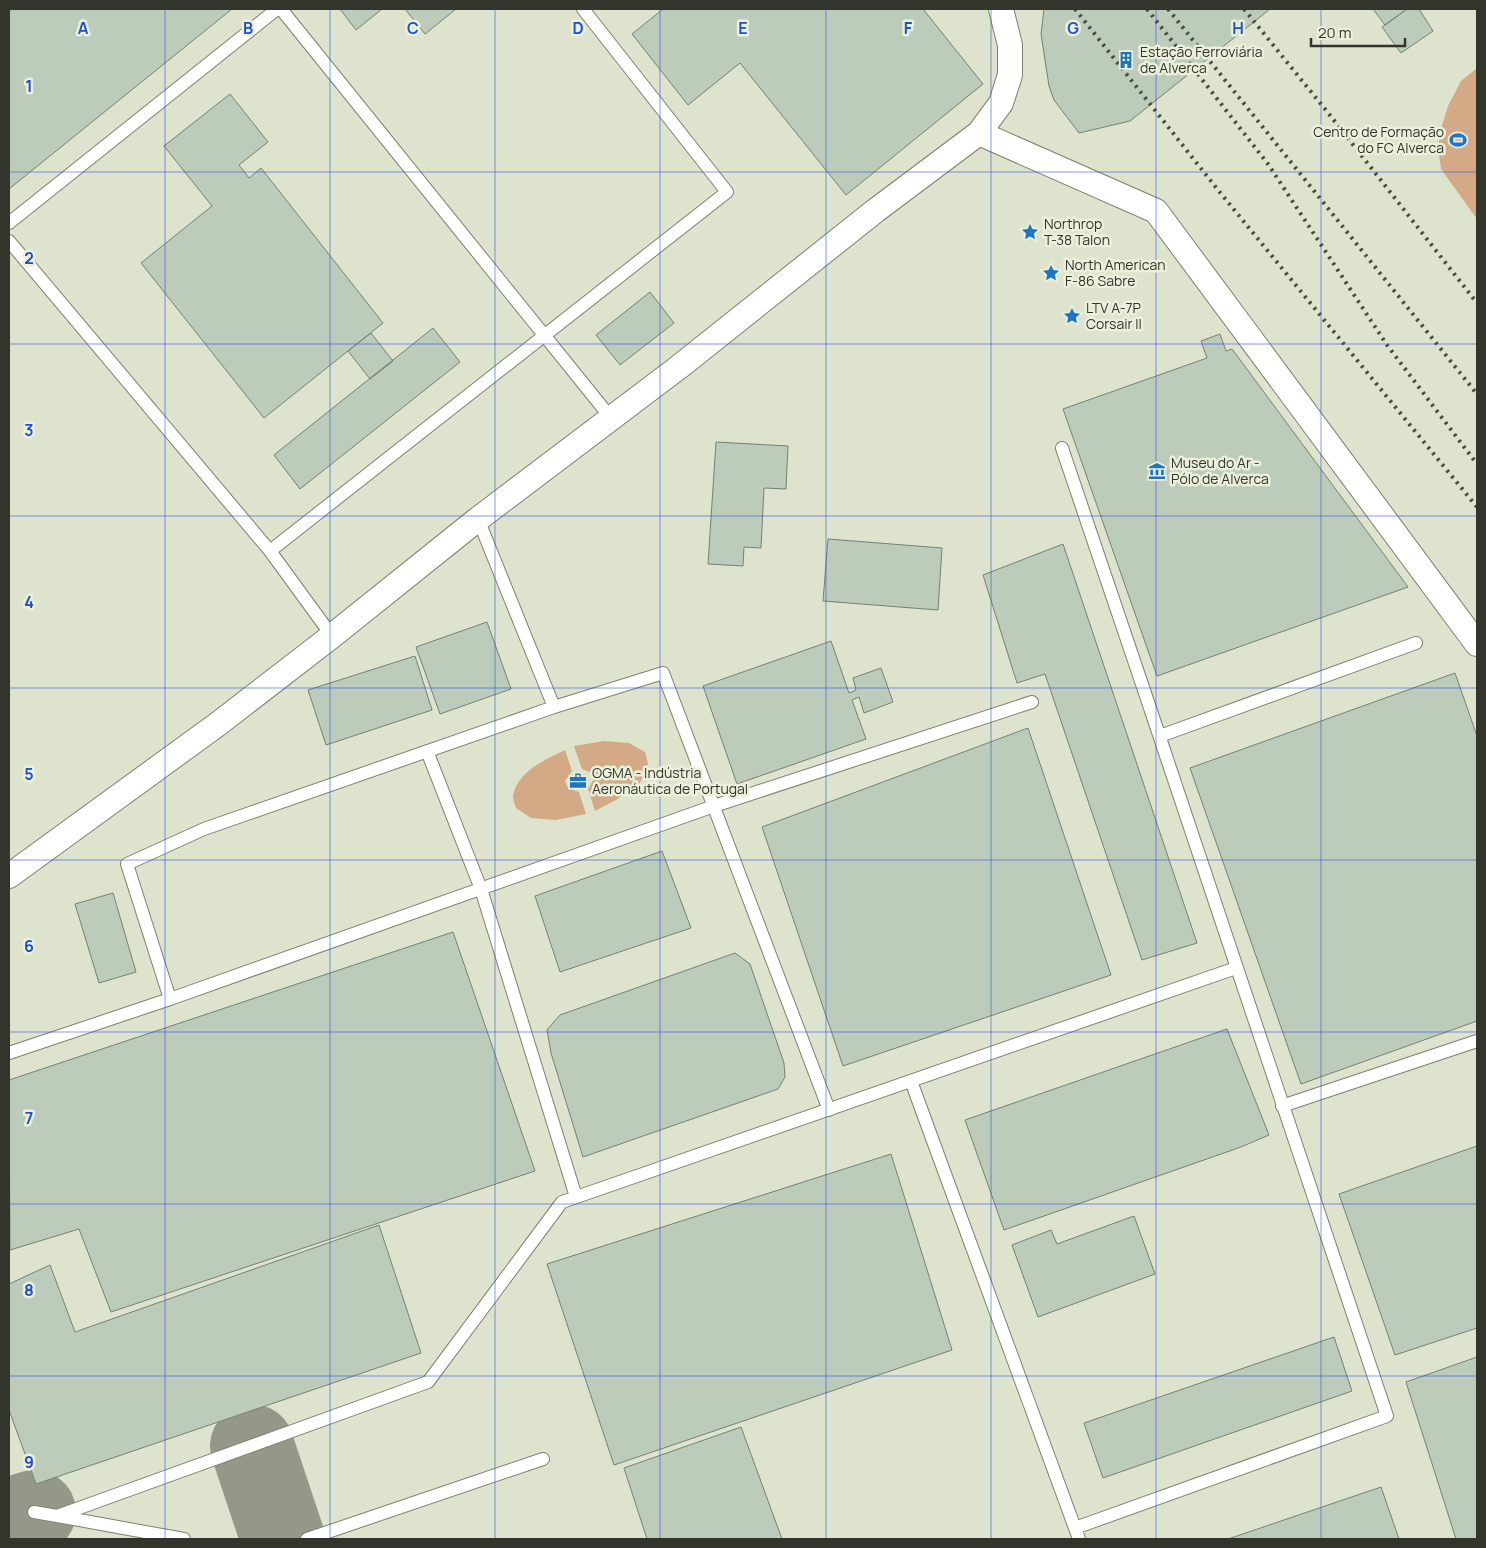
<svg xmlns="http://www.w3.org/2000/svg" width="1486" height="1548" viewBox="0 0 1486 1548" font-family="Manrope,sans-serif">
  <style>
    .green { fill: #d4aa86 }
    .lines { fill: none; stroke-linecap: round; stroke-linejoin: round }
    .taxiway { stroke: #949888; stroke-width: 84 }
    .building { fill: #bccbba; stroke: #748272 }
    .service-casing { stroke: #7d816e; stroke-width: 14 }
    .minor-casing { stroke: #7d816e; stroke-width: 26 }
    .service { stroke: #fff; stroke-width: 12 }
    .minor { stroke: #fff; stroke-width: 24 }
    .rail { stroke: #4a4c42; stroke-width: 4; stroke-dasharray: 2.5 5; stroke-linecap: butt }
    .grid { fill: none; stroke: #1d4ed8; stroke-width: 1; stroke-opacity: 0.55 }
    .labels { text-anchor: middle; stroke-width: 5; stroke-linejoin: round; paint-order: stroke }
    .poi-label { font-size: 14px; fill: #33352d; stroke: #ebf0da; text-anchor: start }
    .grid-label { font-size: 16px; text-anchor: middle; font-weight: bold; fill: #1d4ed8; stroke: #ebf0da; stroke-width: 5; stroke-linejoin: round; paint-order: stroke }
  </style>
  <rect width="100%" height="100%" fill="#dee3cd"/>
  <path class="green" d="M1477 68V219L1441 169 1438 148 1440 132 1448 106 1461 81Z
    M604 741 629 743 645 752 648 764 640 783 616 800 595 811 588 789 594 779 592 773 582 769 574 746Z
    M565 750 572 771 565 781 568 788 579 792 586 814 556 820 531 818 516 808C515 805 513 800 513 797 516 772 546 759 565 750Z"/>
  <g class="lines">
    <path class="taxiway" d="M252 1446 283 1539
      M9 1520 34 1512"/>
  </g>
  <path class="building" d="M9 9H232L9 189Z
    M340 9H382L356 30Z
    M405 9H456L425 34Z
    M663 9H923L983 84 846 195 740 63 688 105 632 34Z
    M1044 9H1270L1130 121 1079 133 1054 100 1049 86 1041 34Z
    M1373 9H1407L1385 25Z
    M1407 9H1419L1433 31 1401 53 1382 27Z
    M230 94 268 142 239 165 249 178 261 168 383 323 264 418 141 263 212 206 164 146Z
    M650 292 674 323 620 365 596 335Z
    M433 328 460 362 300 489 274 455Z
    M371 333 393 361 370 379 348 351Z
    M1220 334 1226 351 1232 349 1408 587 1157 676 1063 409 1207 358 1201 341Z
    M716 442 788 446 786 489 764 488 761 548 744 547 743 566 708 564Z
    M828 539 942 548 938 610 823 601Z
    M1063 544 1197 943 1142 960 1045 674 1017 683 983 575Z
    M487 622 511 689 440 714 416 647Z
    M831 641 849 693 856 690 853 678 881 668 893 702 864 713 859 697 852 700 866 739 737 784 703 686Z
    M415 656 432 710 326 745 308 690Z
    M1455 673 1477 736V1021L1301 1084 1190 768Z
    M1028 728 1111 975 843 1066 762 827Z
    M662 851 691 928 560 972 535 896Z
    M113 893 136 972 99 983 75 904Z
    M453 932 535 1171 111 1312 79 1229 10 1250 9 1080Z
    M735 953 750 964 784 1063 785 1077 778 1089 583 1157 551 1053 547 1030 560 1015Z
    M1227 1029 1269 1135 1241 1147 1004 1230 965 1120Z
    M1477 1146V1328L1395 1355 1339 1194Z
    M891 1154 952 1350 614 1465 547 1264Z
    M1134 1216 1155 1274 1038 1317 1012 1245 1051 1230 1057 1244Z
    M379 1225 421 1353 36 1484 9 1410V1284L50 1265 75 1332Z
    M1334 1337 1352 1391 1103 1478 1084 1423Z
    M1477 1357V1539H1456L1406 1382Z
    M741 1427 782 1539H647L624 1468Z
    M1381 1487 1399 1539H1228Z"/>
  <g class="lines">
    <g class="service-casing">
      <path id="service" d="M281 9 611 418
        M9 223 277 9
        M9 241 270 551 332 636
        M1062 448C1172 770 1278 1093 1387 1416L1075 1528
        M270 551 727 192 583 9
        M554 707 663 673 829 1110
        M1160 736 1416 643
        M427 751 481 889 576 1197
        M170 999 714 806 1032 702
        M9 1053 170 999 127 864 204 829 554 707 478 519
        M911 1081 1079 1539
        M1282 1106 1477 1041
        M34 1512 57 1516 428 1382 562 1202 1236 968
        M57 1516 184 1539
        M307 1539 543 1459"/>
    </g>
    <g class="minor-casing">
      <path id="minor" d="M979 133 1156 211 1477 644
        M9 876 218 724 332 636 478 519 679 367 875 211 979 133 1001 103 1010 75V45L1001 9"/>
    </g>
    <use href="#service" class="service"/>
    <use href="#minor" class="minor"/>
    <path class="rail" d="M1075 9 1218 190 1477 507
      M1147 9 1268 164 1387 345 1477 464
      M1168 9 1477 394
      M1244 9 1329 114 1477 303"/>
  </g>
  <path class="grid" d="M165 9V1539M330 9V1539M495 9V1539M660 9V1539M826 9V1539M991 9V1539M1156 9V1539M1321 9V1539M9 172H1477M9 344H1477M9 516H1477M9 688H1477M9 860H1477M9 1032H1477M9 1204H1477M9 1376H1477"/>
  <defs>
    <g id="building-bare" transform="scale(1.35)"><path d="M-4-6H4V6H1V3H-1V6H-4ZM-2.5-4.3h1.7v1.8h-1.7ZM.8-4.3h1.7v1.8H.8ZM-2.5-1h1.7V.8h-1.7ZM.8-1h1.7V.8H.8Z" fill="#1e76c3" stroke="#ebf0da" stroke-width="2.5" paint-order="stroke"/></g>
    <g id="stadium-bare" transform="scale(1.35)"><path d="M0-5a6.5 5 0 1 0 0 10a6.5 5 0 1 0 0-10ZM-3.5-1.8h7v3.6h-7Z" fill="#1e76c3" stroke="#ebf0da" stroke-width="2.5" paint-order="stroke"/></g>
    <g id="sight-bare" transform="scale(1.35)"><path d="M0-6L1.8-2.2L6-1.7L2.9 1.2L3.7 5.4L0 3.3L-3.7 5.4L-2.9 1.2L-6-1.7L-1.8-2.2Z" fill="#1e76c3" stroke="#ebf0da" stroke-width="2.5" paint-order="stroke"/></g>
    <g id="museum-bare" transform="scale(1.35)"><path d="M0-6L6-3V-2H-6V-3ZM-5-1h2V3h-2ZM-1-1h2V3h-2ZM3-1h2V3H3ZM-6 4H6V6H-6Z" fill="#1e76c3" stroke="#ebf0da" stroke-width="2.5" paint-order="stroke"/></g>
    <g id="office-bare" transform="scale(1.35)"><path d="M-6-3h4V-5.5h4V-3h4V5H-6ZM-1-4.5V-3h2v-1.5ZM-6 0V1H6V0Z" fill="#1e76c3" stroke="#ebf0da" stroke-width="2.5" paint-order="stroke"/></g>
  </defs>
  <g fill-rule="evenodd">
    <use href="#building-bare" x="1126" y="60"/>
    <use href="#stadium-bare" x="1458" y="140"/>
    <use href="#sight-bare" x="1030" y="232"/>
    <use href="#sight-bare" x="1051" y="273"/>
    <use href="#sight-bare" x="1072" y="316"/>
    <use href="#museum-bare" x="1157" y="471"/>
    <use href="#office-bare" x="578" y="781"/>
  </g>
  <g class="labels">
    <g class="poi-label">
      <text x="1140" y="57">Estação Ferroviária<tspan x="1140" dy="16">de Alverca</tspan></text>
      <text x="1444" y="137" text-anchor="end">Centro de Formação<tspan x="1444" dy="16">do FC Alverca</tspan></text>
      <text x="1044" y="229">Northrop<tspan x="1044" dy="16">T-38 Talon</tspan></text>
      <text x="1065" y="270">North American<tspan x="1065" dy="16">F-86 Sabre</tspan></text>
      <text x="1086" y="313">LTV A-7P<tspan x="1086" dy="16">Corsair II</tspan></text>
      <text x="1171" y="468">Museu do Ar -<tspan x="1171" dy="16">Pólo de Alverca</tspan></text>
      <text x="592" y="778">OGMA - Indústria<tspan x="592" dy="16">Aeronáutica de Portugal</tspan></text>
    </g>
  </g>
  <g class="grid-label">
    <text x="83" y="34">A</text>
    <text x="248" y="34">B</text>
    <text x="413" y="34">C</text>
    <text x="578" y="34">D</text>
    <text x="743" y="34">E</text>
    <text x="908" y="34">F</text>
    <text x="1073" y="34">G</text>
    <text x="1238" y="34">H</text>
    <text x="29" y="92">1</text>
    <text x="29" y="264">2</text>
    <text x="29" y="436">3</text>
    <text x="29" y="608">4</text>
    <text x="29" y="780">5</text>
    <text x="29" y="952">6</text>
    <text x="29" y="1124">7</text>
    <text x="29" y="1296">8</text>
    <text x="29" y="1468">9</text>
  </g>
  <rect width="1486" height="1548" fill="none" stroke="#33352d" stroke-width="20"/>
  <path d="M1311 38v8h94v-8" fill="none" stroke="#33352d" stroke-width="2.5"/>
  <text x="1318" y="38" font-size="15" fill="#33352d" stroke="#ebf0da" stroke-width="4" paint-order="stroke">20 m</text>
</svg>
